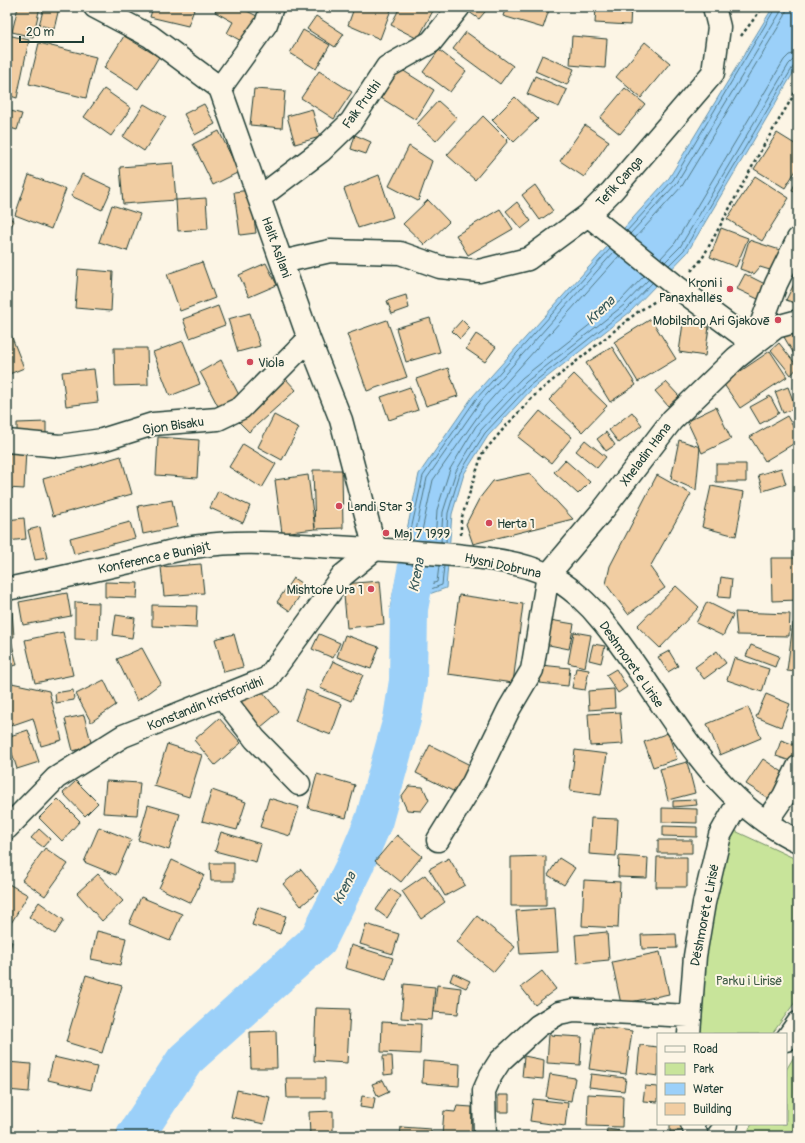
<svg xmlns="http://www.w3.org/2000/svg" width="805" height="1143" viewBox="0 0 805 1143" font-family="Pangolin,sans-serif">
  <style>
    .green { fill: #c8e49a; stroke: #749067 }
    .water { fill: #9bd0f9; stroke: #6995aa }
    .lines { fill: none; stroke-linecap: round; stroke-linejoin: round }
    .shore { stroke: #517883; stroke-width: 1 }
    .river { stroke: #9bd0f9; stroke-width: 38 }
    .building { fill: #f1cda2; stroke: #1f3d34 }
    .street-casing { stroke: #1f3d34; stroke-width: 25 }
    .secondary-casing { stroke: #1f3d34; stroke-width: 25 }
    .path { stroke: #1f3d34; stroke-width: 2.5; stroke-dasharray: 3 3; stroke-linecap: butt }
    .street { stroke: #fcf5e5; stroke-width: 22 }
    .secondary { stroke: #fcf5e5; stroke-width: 22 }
    .poi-dot { fill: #d1495b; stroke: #fcf5e5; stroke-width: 1.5 }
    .labels { text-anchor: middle; stroke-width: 4; stroke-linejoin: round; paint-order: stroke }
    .street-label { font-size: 13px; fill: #1f3d34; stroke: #fcf5e5 }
    .poi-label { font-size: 13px; fill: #1f3d34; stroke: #fcf5e5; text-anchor: start }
    .park-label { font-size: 13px; fill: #415e48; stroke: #fcf5e5 }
    .water-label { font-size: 14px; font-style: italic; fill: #385a5b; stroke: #fcf5e5 }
  </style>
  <rect width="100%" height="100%" fill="#fcf5e5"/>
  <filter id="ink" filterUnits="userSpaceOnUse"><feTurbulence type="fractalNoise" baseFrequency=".025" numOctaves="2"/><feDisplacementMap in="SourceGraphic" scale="8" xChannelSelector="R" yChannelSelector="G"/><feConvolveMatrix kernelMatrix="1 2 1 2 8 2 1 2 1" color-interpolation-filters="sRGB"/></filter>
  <g filter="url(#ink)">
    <path class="green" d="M722 825 798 860V998L772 1034H696Z
      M798 1050V1136H745L752 1124H786V1070Z"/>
    <path class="water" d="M773 7H798V65L687 253 630 312 532 389 488 436 464 474 452 514 446 588 390 608 419 474 473 396 669 178Z"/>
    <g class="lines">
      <path class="shore" d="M627 231 673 180 776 7
        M630 234 677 183 780 13 781 7
        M635 238 682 186 785 16 787 7
        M661 258 675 243 784 60 789 55 798 53
        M665 262 680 247 789 64 793 60 798 59
        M669 265 684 250 793 67 798 64
        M409 539 423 476 476 399 610 249
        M414 540 427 478 480 402 614 252
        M420 540 433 480 485 406 619 256
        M435 541 437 510 450 469 476 426 522 378 620 301 644 276
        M441 542 443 512 456 471 481 430 526 382 624 305 649 279
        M446 542 448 513 460 473 485 433 529 386 627 309 652 283
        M404 563 396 599 398 601 442 585 444 566
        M409 564 403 591 405 593 437 582 439 566
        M415 564 411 582 413 584 432 577 433 565"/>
      <path class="river" d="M135 1136 185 1060 318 940 355 865 374 820 402 719 408 681 409 609 420 550"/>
    </g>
    <path class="building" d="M18 7H40L33 37 12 32Z
      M44 7 59 8 54 29 39 25Z
      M153 7H195L188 26 150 17Z
      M218 7H239L257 16 243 42 227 33 233 22 215 12Z
      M343 7H392L380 39 348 25 353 11Z
      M400 7H435L418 39 391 25Z
      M466 7H489L479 19 465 9Z
      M506 7H550L543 28 503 16Z
      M596 7H631L630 25 595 23Z
      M316 16 344 34 335 47 307 29Z
      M303 30 330 45 316 69 290 53Z
      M466 32 513 66 500 84 453 49Z
      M8 35 29 40 17 98 7 95Z
      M124 36 159 57 138 89 104 68Z
      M572 36 607 39 605 68 570 65Z
      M645 42 670 63 641 98 616 77Z
      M39 43 96 57 86 98 29 84Z
      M439 50 466 71 450 92 423 72Z
      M542 55 574 69 567 85 535 71Z
      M399 68 434 90 416 120 381 98Z
      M319 71 352 92 334 119 301 98Z
      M535 76 567 90 559 107 527 94Z
      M625 88 645 104 620 134 600 118Z
      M104 89 131 108 111 136 84 117Z
      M254 89 285 91 282 128 250 125Z
      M515 97 538 119 514 142 492 120Z
      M438 101 457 118 436 141 417 124Z
      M144 104 166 117 144 151 123 137Z
      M204 104 215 124 195 135 184 114Z
      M312 109 320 137 295 144 287 116Z
      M7 110 22 114 17 130 7 127Z
      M483 116 508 141 475 180 447 155Z
      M585 125 609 141 584 177 560 161Z
      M219 131 239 172 213 185 193 144Z
      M777 133 798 146V167L785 188 754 169Z
      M355 135 371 142 366 154 351 149Z
      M409 146 432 161 418 201 389 186Z
      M173 163 176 200 123 204 120 167Z
      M82 174 112 188 102 210 71 196Z
      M29 175 66 189 51 229 15 215Z
      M379 175 393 217 358 228 344 189Z
      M755 176 789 198 762 241 727 219Z
      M798 178V193L792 190Z
      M535 185 553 211 540 220 522 195Z
      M250 190 256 233 240 235 234 192Z
      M206 198 208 229 178 231 176 200Z
      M428 200 449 222 425 245 403 224Z
      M517 202 531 221 521 229 506 211Z
      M112 205 140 214 127 251 99 242Z
      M500 209 513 229 468 255 456 235Z
      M7 216 14 221 7 234Z
      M721 228 748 238 736 267 710 257Z
      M749 240 783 251 773 271 760 267 754 274 740 269Z
      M202 262 215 298 180 311 167 274Z
      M266 263 277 285 249 297 239 275Z
      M78 269 113 272 111 311 75 308Z
      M745 274 767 285 760 300 737 289Z
      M798 276V304L786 300Z
      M406 295 409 308 392 314 387 301Z
      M218 306 225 325 190 338 183 319Z
      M250 313 260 346 238 352 228 319Z
      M430 318 440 352 406 362 396 328Z
      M651 319 676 359 638 382 614 342Z
      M387 320 407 377 367 391 347 334Z
      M462 320 470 328 460 339 452 331Z
      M683 323 709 327 705 356 679 352Z
      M476 334 496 347 485 362 466 349Z
      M792 334 798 349V361L784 337Z
      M11 335 24 368 7 375V337Z
      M183 341 200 384 170 396 153 352Z
      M779 343 798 367 791 375 771 350Z
      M612 347 636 385 610 402 586 363Z
      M114 348H147L148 385 115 386Z
      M770 351 787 377 740 408 723 383Z
      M221 360 240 397 219 408 200 372Z
      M448 368 458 396 426 406 416 379Z
      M94 369 98 402 66 406 62 372Z
      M574 374 607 406 582 432 549 400Z
      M286 379 296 390 249 432 238 421Z
      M666 382 679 396 668 406 655 391Z
      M410 387 418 410 389 420 381 397Z
      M788 387 796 408 783 413 775 392Z
      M770 396 779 413 760 424 750 407Z
      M716 407 731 439 702 453 687 421Z
      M540 411 572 437 551 463 518 437Z
      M632 412 642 425 619 443 609 430Z
      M274 415 299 428 282 460 258 447Z
      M787 416 798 435V441L765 461 750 437Z
      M46 422V436L17 437V423Z
      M606 432 615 445 606 451 597 439Z
      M158 437 199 440 197 478 156 475Z
      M585 440 606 457 597 468 576 451Z
      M679 440 700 447 696 490 671 479Z
      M243 444 276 464 262 488 229 467Z
      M7 448 26 449 24 489 7 488Z
      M121 456 132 494 53 516 43 479Z
      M565 460 590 482 578 494 554 472Z
      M716 464H746V482H716Z
      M781 468 786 484 763 491 758 475Z
      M313 470H342L343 528 315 529Z
      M530 473 573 519 473 544 466 524 479 499 493 481Z
      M308 475 315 529 282 533 275 480Z
      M657 475 691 494 650 567 665 588 628 614 606 584 610 566Z
      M711 486 744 492 736 536 702 527Z
      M218 491 250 506 243 523 210 508Z
      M172 500 177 527 143 534 138 506Z
      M24 518 26 539 7 541V520Z
      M130 522 135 538 74 554 70 538Z
      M40 527 47 558 35 560 28 530Z
      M771 558H798V600L772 601Z
      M201 564 204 593 164 596 161 567Z
      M721 577 732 579 730 598 718 597Z
      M293 578 306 586 290 611 277 602Z
      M380 581 384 624 347 628 343 584Z
      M105 582 138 583 137 598 105 597Z
      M676 586 699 607 660 648 637 626Z
      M67 593 71 616 23 625 19 602Z
      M459 595 523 604 513 683 448 674Z
      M75 602 99 603 98 640 75 639Z
      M707 602 733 615 723 636 696 623Z
      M152 605 197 606 196 628 152 626Z
      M7 611H12L14 637H7Z
      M735 612 790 614 789 636 737 635Z
      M116 615 135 618 132 638 113 635Z
      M544 619 574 624 569 649 539 643Z
      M793 623 798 624V672L787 671Z
      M63 632 73 675 35 683 25 640Z
      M574 632 591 635 585 667 568 663Z
      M234 634 243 667 224 672 215 639Z
      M319 634 340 643 333 658 312 649Z
      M345 635 379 647 371 669 337 657Z
      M11 640 17 665 7 667V641Z
      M593 644 605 646 601 663 589 660Z
      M751 645 779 656 775 667 746 656Z
      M142 648 161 683 137 701 117 659Z
      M669 651 678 666 668 672 658 657Z
      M717 651 726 663 704 679 695 667Z
      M734 658 769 669 762 692 727 680Z
      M333 661 363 675 351 701 320 688Z
      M541 665 570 668 568 686 539 683Z
      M576 668 589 670 585 690 572 688Z
      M616 669 627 687 618 693 606 675Z
      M104 680 116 705 91 722 76 694Z
      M7 682 49 691 62 740 41 746 33 718 7 727Z
      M258 686 279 712 255 732 234 706Z
      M614 689 615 708 589 710 588 691Z
      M73 690 74 700 56 703 55 693Z
      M306 690 342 704 331 735 295 721Z
      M766 694 790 704 781 727 756 717Z
      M748 707 761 738 720 755 707 724Z
      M620 712 623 744 590 746 588 714Z
      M84 715 92 746 73 751 65 719Z
      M219 718 241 743 215 765 194 740Z
      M28 730 39 762 17 769 7 737Z
      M668 733 677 759 653 767 644 742Z
      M781 740 798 746 796 763 776 756Z
      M167 744 202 755 189 797 154 786Z
      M430 745 472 766 459 794 416 773Z
      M575 750 607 754 601 795 570 791Z
      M763 759 787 775 771 800 746 784Z
      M687 762 695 793 668 800 660 769Z
      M317 774 355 785 346 818 308 808Z
      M76 781 98 803 85 816 63 793Z
      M106 781 140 783 137 815 103 813Z
      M409 786 423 787 429 800 421 811 407 810 401 797Z
      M212 790 246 802 237 830 202 821Z
      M269 798 299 807 290 836 260 827Z
      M58 799 80 821 62 841 39 818Z
      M696 800 697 805 673 807V801Z
      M148 805 180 814 169 850 138 840Z
      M662 808 697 809V823L662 822Z
      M591 818 618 819 616 856 589 854Z
      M663 826 697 827V837L663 836Z
      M99 827 131 840 116 875 84 862Z
      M39 829 50 839 43 847 31 838Z
      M221 832 261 844 256 862 215 851Z
      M397 835 422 856 401 882 375 861Z
      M658 840H692V853H658Z
      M45 848 68 864 45 896 22 880Z
      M546 856V906H511V857Z
      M619 856 648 858 647 878 618 877Z
      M657 857H687V887H656Z
      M449 858 465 885 445 896 429 869Z
      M559 858 575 868 564 885 548 875Z
      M172 860 204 875 191 903 159 888Z
      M210 863H234V881H211Z
      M301 869 319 891 301 906 283 884Z
      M98 874 123 901 102 921 77 893Z
      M425 875 445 902 421 919 402 891Z
      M584 880 620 882 618 928 582 926Z
      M7 883 28 895 7 930Z
      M391 889 401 896 387 918 376 910Z
      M141 897 182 914 170 941 129 924Z
      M39 902 64 920 55 934 29 917Z
      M258 907 286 916 280 934 252 925Z
      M555 908 558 952 520 954 516 911Z
      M477 916 515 947 494 972 457 942Z
      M366 924 399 934 393 954 360 944Z
      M97 931 126 938 120 965 91 959Z
      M607 932 609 960 577 963 575 935Z
      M676 934 677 948 642 949 641 935Z
      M7 941 12 942 7 961Z
      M351 945 393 958 386 980 345 968Z
      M660 952 669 994 621 1004 612 962Z
      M542 971 556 989 535 1005 521 987Z
      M453 973 470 981 466 988 450 981Z
      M86 975 122 986 102 1053 66 1042Z
      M404 984 435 987 432 1020 401 1018Z
      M437 985 461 988 458 1014 434 1012Z
      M316 1008 350 1009 347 1063 314 1061Z
      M382 1022 421 1024 420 1054 381 1052Z
      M595 1026 632 1031 626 1074 589 1069Z
      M276 1031 277 1068H251L250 1032Z
      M549 1035 582 1037 580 1065 547 1063Z
      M640 1045 658 1047V1076L637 1073Z
      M383 1056H392L393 1074 384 1075Z
      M524 1056 544 1060 543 1079 522 1077Z
      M54 1057 97 1067 91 1090 48 1080Z
      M423 1061 460 1064 459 1086 422 1083Z
      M7 1062 31 1064 29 1092 7 1090Z
      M550 1074 575 1078 571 1101 546 1097Z
      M591 1074 626 1078 624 1091 589 1087Z
      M286 1078H325V1098H287Z
      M383 1080 389 1092 378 1097 372 1084Z
      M645 1086 658 1087V1102L643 1101Z
      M237 1090 270 1097 264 1124 231 1117Z
      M588 1094 623 1096 622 1127 587 1126Z
      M498 1095H509V1112H498Z
      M362 1096 375 1098 373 1109 360 1107Z
      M533 1099 568 1103 565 1126 530 1121Z
      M457 1106 472 1107 471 1136H442L444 1111 455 1112Z
      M333 1111V1136H310L309 1112Z
      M670 1124H687V1131L670 1132Z
      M401 1127 431 1129V1136H400Z
      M607 1129 641 1134 640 1136H606Z"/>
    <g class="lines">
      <g class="street-casing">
        <path id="street" d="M220 88 266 24 272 7
          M259 198 321 151 351 122 387 67 431 42 459 7
          M588 215 677 287 754 344 776 284 798 239
          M282 262 330 251 400 253 440 267 479 271 528 259 588 215 612 191 713 73 719 27 714 7
          M7 441 60 446 102 440 153 424 218 419 241 408 309 339
          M222 696 255 739 299 784
          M766 822 784 796 798 767
          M7 828 56 778 123 736 268 678 342 576 375 549 341 420 309 339 220 88 150 36 95 7
          M438 840 473 783 509 709 532 670 548 575 603 510 672 420 736 358 776 327 798 321
          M689 1034 695 956 704 903 720 835 739 801
          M786 1040 798 1023
          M692 1124 697 1136
          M485 1136 484 1091 491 1075 500 1061 538 1026 559 1013 574 1010 689 1016
          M718 1136 727 1124"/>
      </g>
      <g class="secondary-casing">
        <path id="secondary" d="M7 589C51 580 94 570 138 560 158 555 180 548 201 546 235 541 268 543 302 545 336 547 369 549 403 551 446 555 510 556 548 575 569 585 590 605 604 623 665 698 706 798 798 841"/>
      </g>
      <path class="path" d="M741 36 763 7
        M691 271 702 259 764 145 798 88
        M461 535V520L482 454 505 427 537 393 639 311 659 299"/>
      <use href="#street" class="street"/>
      <use href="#secondary" class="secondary"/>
    </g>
  </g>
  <g class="poi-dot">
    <circle cx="730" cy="289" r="4"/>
    <circle cx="778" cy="320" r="4"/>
    <circle cx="250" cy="362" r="4"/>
    <circle cx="339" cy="506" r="4"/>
    <circle cx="489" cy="523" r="4"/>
    <circle cx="386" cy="533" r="4"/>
    <circle cx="371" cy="589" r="4"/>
  </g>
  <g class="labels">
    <g class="street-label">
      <text transform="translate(361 104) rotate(-54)" y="5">Faik Pruthi</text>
      <text transform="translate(619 181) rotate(-48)" y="5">Tefik Çanga</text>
      <text transform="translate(277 247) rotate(70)" y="5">Halit Asllani</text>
      <text transform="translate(173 425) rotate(-8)" y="5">Gjon Bisaku</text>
      <text transform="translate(645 454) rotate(-53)" y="5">Xheladin Hana</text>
      <text transform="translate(154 557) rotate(-12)" y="5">Konferenca e Bunjajt</text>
      <text transform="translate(503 565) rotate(12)" y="5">Hysni Dobruna</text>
      <text transform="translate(632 664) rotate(55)" y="5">Deshmoret e Lirise</text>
      <text transform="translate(205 703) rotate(-22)" y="5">Konstandin Kristforidhi</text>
      <text transform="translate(704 915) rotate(-79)" y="5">Dëshmorët e Lirisë</text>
    </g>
    <g class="poi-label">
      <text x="722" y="287" text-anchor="end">Kroni i<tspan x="722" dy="15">Panaxhallës</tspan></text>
      <text x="770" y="325" text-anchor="end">Mobilshop Ari Gjakovē</text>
      <text x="258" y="367">Viola</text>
      <text x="347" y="511">Landi Star 3</text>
      <text x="497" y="528">Herta 1</text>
      <text x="394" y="538">Maj 7 1999</text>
      <text x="363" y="594" text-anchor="end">Mishtore Ura 1</text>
    </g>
    <g class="park-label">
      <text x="749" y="985">Parku i Lirisë</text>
    </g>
    <g class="water-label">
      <text transform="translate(600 310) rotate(-44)" y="5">Krena</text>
      <text transform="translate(416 575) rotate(-79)" y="5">Krena</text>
      <text transform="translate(344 888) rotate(-63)" y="5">Krena</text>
    </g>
  </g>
  <rect width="805" height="1143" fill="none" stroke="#fcf5e5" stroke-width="24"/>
  <rect x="12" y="12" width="781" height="1119" fill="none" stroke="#1f3d34" stroke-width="1.5" filter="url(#ink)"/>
  <rect x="657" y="1033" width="130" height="92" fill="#fcf5e5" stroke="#a4ab9e"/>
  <rect x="665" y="1046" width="20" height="6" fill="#fcf5e5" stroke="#a4ab9e"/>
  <text x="693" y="1053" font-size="12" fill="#1f3d34">Road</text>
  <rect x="665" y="1063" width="20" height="12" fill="#c8e49a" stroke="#a4ab9e"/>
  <text x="693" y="1073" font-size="12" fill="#1f3d34">Park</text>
  <rect x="665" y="1083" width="20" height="12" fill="#9bd0f9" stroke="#a4ab9e"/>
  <text x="693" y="1093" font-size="12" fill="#1f3d34">Water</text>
  <rect x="665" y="1103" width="20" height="12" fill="#f1cda2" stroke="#a4ab9e"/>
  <text x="693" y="1113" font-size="12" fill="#1f3d34">Building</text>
  <path d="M20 36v6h63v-6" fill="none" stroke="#1f3d34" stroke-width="2"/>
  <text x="26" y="36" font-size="12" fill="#1f3d34" stroke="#fcf5e5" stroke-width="3" paint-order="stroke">20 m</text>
</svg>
